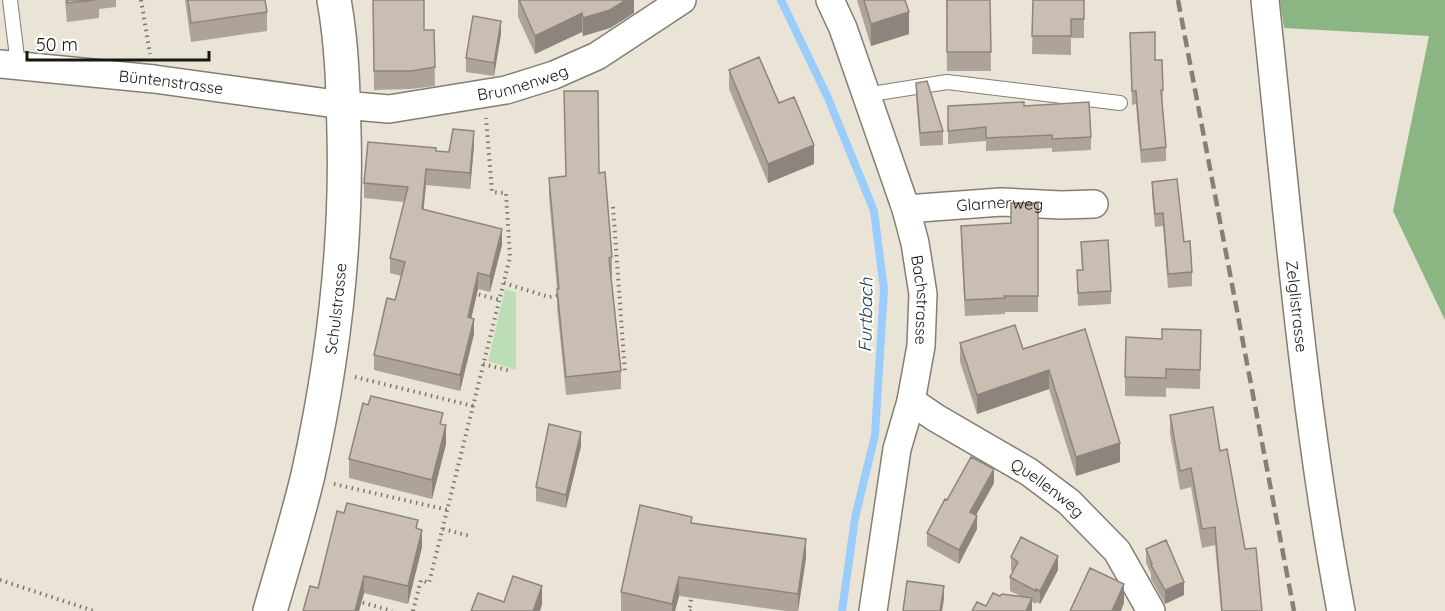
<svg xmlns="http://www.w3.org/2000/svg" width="1445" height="611" viewBox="0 0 1445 611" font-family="Quicksand,sans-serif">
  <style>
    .green { fill: #bcddb6 }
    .forest { fill: #8bb683 }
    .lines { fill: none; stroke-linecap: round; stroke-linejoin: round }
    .stream { stroke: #9accfc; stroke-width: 8 }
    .lane-casing { stroke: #847e72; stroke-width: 16 }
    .street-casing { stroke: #847e72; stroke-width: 30 }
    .secondary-casing { stroke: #847e72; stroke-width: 36 }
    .path { stroke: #7b776d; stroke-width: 4; stroke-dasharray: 1.5 4.5; stroke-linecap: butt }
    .lane { stroke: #fff; stroke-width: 14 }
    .street { stroke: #fff; stroke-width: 27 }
    .secondary { stroke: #fff; stroke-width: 33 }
    .rail { stroke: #848077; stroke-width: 4.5; stroke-dasharray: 12 6; stroke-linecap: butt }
    .wall { fill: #aea39a }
    .shaded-wall { fill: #8d857d }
    .building { fill: #cabeb3; stroke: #8d857d; stroke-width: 1.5 }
    .labels { text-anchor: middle; stroke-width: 4.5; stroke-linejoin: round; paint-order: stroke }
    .street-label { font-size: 16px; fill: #181611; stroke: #fff }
    .water-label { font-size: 18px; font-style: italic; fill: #123756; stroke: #fff }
  </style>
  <rect width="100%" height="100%" fill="#eae4d6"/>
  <path class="green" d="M505 289 516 293V370L488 361Z"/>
  <path class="forest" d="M1280 0H1445V320L1393 211 1429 36 1284 28Z"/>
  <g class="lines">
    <path class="stream" d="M781 0 828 98 874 211 884 289 875 435 855 518 842 611"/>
    <g class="lane-casing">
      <path id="lane" d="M10 0 18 65
        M865 95 947 82 1120 103"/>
    </g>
    <g class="street-casing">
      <g id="street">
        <path id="s1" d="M830 0 843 28 906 209 915 243 923 294 921 346 911 401 897 449 873 611"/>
        <path id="s2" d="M1265 0C1287 204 1303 409 1341 611"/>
        <path id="s3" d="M0 64 154 79 343 105 389 109 506 90 554 75 597 56 682 0"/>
        <path id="s4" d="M906 209 1001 202 1061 205 1094 204"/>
        <path id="s5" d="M911 401 936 418 1029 472 1069 502 1117 551 1151 611"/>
      </g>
    </g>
    <g class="secondary-casing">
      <g id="secondary">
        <path id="s6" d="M270 611C283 566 297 521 308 475 333 362 347 247 344 132 343 87 342 44 334 0"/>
      </g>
    </g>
    <path class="path" d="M141 0 150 54
      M613 207 625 373
      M504 283 549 297 561 295
      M473 293 500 300
      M483 364 511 371
      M355 377 473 406
      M334 484 448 510
      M443 529 470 536
      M0 580 94 611
      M692 594 689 611H692
      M357 601 392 611
      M413 611 421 580 429 583 510 257 506 193 492 192 486 118"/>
    <use href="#lane" class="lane"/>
    <use href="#street" class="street"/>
    <use href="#secondary" class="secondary"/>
    <path class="rail" d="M1178 0 1294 611"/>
  </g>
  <path class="wall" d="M65 0H116V7L99 9V18L67 22Z
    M185 0H265L267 12V31L191 42Z
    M373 0 424 30H434L435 86 411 89 374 90Z
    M518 0H634V13L610 28 583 36 582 32 535 54 518 17Z
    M857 0H905L909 34 871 46Z
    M946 0H990L991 71H947Z
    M1033 0H1084V38H1071V55L1032 54Z
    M1130 33 1163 90 1162 104 1166 147V161L1141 163 1136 104 1132 105Z
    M501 34 494 76 466 72V58Z
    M729 70 779 103 814 164 768 183 729 89Z
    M916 83 943 131V145L920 146 916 96Z
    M948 106H1024L1091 137V150L1052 152V148L986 151V141L948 144Z
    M474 146 470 189 426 185 423 210 502 245 490 292 478 289 471 318 474 334 460 391 374 370V355L395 300 401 276 390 273V258L404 202 364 198V183L449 152Z
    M599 173 612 257V275L611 276 621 371V389L566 395 557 307V289L549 196V178Z
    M1152 182 1184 242 1192 272V286L1168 288 1163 226 1155 227 1152 195Z
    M1038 203V312H1005V314L965 316 961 242V226L1011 223Z
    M1081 242 1111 291V304L1078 306 1077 270H1082Z
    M1085 329 1120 462 1076 476 1049 389 977 414 960 362V343L1023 349Z
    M1201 330 1200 389 1166 388V397L1125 396V377L1162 339Z
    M1170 415 1220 451 1245 549 1262 611H1221L1215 545 1202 548 1191 487 1180 490 1170 434Z
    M443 425 446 444 432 499 349 478V459Z
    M581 446 566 508 536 501V487Z
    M994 483 976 515 977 529 959 564 927 546V533L947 500Z
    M692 523 806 558 798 611H786L679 596 675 611H621V592Z
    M418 529 422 547 408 604 364 593 359 611H303L318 588Z
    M1146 549 1184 595 1165 604 1151 579V574L1146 563Z
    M1011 557 1058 570 1040 604 1036 602V604L1032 602V611L986 606 1000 596 1023 597 1010 591V577L1013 572 1011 571Z"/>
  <path class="shaded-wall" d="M626 0H634V13L610 28 583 36V18Z
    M909 12V34L871 46V24Z
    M582 13V32L535 54V36Z
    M501 21V34L494 76V63Z
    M474 131V146L470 189V173Z
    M814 145V164L768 183V164Z
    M426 169V185L422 225V209Z
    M502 229V245L490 292V276Z
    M478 273V289L468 333V317Z
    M474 319V334L460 391V375Z
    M1049 370V389L977 414V395Z
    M446 425V444L432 499V480Z
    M581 432V446L566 508V495Z
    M1120 443V462L1076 476V457Z
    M994 469V483L970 526V512Z
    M977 516V529L959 564V550Z
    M422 530V547L408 604V586Z
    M806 539V558L798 611V594Z
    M1058 556V570L1040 604V591Z
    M364 576V593L359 611H355Z
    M679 577V596L675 611H672V604Z
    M1184 582V595L1165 604V590Z
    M1124 584V603L1121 611H1112Z
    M542 586V605L540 611H533Z
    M944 586V599L942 611H940Z
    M1032 598V611H1026Z"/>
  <path class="building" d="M67 0H95L67 3Z
    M188 0H265L267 12 191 23Z
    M373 0H424V30H434L435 67 411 71H374Z
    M519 0H626L610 10 583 18 582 13 535 36Z
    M864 0H905L909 12 871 24Z
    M947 0H990L991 52H947Z
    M1033 0H1084V19H1071V36H1032Z
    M473 16 501 21 494 63 466 58Z
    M1155 32V60H1162L1163 90H1161L1166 147 1141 150 1136 91H1132L1130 33Z
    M759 57 779 103 794 97 814 145 768 164 729 70Z
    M927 81 943 131 920 133 916 83Z
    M564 91H598L599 173 605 172 612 257 609 258 621 371 566 377 557 289H559L549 178 566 176Z
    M1024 102V106L1089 102 1091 137 1052 139V135L986 138V127L948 131V106Z
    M453 129 474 131 470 173 426 169 422 209 502 229 490 276 478 273 468 317 474 319 460 375 374 355 387 298 395 300 405 262 390 258 408 187 364 183 368 142 436 148V151L449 152Z
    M1177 179 1184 242 1190 241 1192 272 1168 274 1163 213 1155 214 1152 182Z
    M1011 203H1038V296H1004L1005 298 965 300 961 226 1011 223Z
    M1108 240 1111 291 1078 293 1077 270H1083L1081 242Z
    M1015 325 1023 349 1085 329 1120 443 1076 457 1049 370 977 395 960 343Z
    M1162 329 1201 330 1200 370 1166 369V378L1125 377 1126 337 1162 339Z
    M371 396 443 413 440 424 446 425 432 480 349 459 363 403 368 405Z
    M1213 407 1220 451 1227 449 1245 549 1256 548 1262 611H1222L1215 527 1202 529 1191 468 1180 471 1170 415Z
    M549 424 581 432 566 495 536 487Z
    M971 457 994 469 970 512 977 516 959 550 927 533 945 499 947 500Z
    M347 503 418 520 416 528 422 530 408 586 364 576 355 611H303L310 586 318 588 337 511 344 513Z
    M640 505 692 517 691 523 806 539 798 594 679 577 672 604 621 592Z
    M1021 537 1058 556 1040 591 1036 589V591L1010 577 1018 562 1011 557Z
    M1166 540 1184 582 1165 590 1151 565 1152 564 1146 549Z
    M1090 568 1124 584 1112 611H1070Z
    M513 576 542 586 533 611H471L478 593 504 602Z
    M907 581 944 586 940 611H903Z
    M993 593 1000 596 1002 594 1032 598 1026 611H972L977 602 986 606Z"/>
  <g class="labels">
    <g class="street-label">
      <text dy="6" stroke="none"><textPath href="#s3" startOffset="528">Brunnenweg</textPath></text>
      <text dy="6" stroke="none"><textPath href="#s3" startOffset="172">Büntenstrasse</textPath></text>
      <text dy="6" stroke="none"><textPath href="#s4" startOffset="94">Glarnerweg</textPath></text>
      <text dy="6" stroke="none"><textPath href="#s1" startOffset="315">Bachstrasse</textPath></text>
      <text dy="6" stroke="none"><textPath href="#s2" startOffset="308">Zelglistrasse</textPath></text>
      <text dy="6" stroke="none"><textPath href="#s6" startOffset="310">Schulstrasse</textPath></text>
      <text dy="6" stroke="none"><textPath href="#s5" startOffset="162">Quellenweg</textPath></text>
    </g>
    <g class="water-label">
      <text transform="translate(866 315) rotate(-89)" y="6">Furtbach</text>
    </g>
  </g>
  <path d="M27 51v9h182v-9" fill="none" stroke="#181611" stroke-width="3"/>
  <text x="36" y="51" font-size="18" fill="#181611" stroke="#ffffff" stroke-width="4.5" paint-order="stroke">50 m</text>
</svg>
